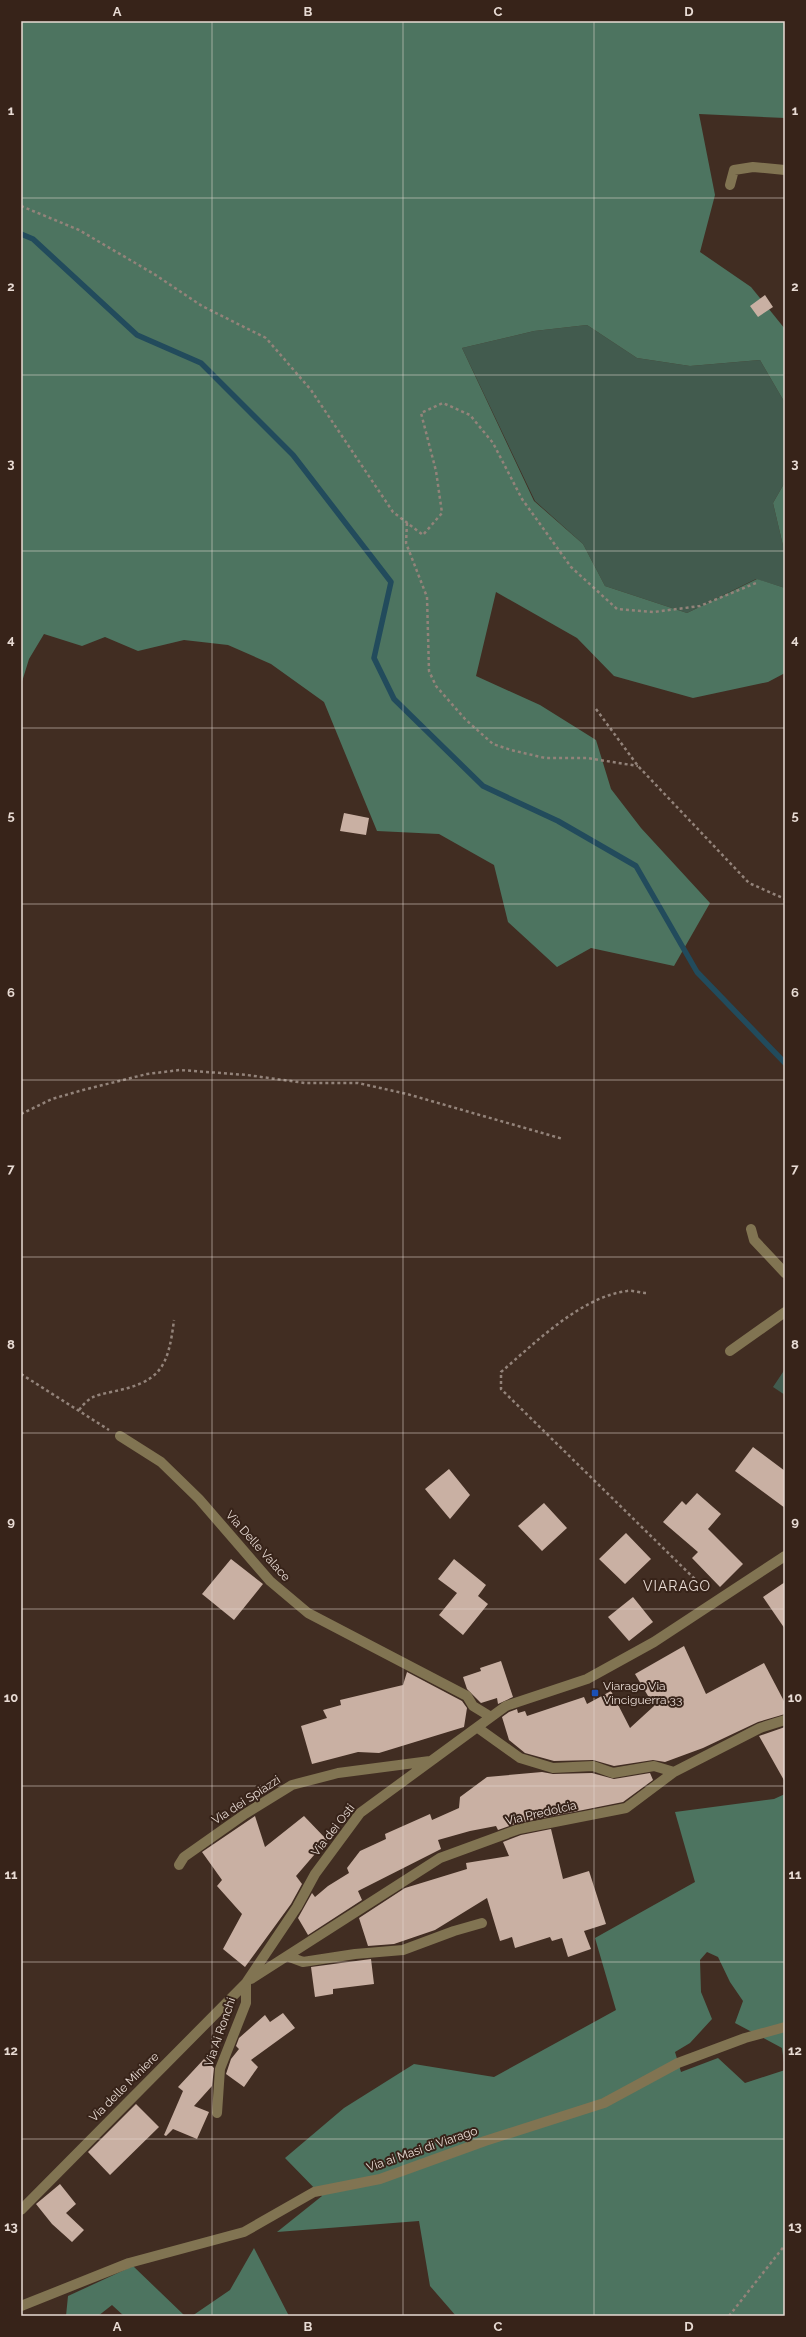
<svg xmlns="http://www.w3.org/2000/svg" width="806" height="2337" viewBox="0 0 806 2337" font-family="Raleway,sans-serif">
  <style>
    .green { fill: #425b4e }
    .forest { fill: #4d7460; fill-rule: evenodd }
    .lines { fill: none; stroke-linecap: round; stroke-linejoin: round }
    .stream { stroke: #224b5c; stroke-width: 5.5 }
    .building { fill: #c9b0a3 }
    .path { stroke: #93837a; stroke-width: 2.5; stroke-dasharray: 3 3; stroke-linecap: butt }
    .minor { stroke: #817452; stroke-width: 10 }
    .grid { fill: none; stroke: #e8dbd4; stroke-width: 1; stroke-opacity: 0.55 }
    .transit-dot { fill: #1a4fb4; stroke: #372319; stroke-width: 1.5 }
    .labels { text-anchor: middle; stroke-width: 4; stroke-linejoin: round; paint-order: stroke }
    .street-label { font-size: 12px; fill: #e8dbd4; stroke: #372319 }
    .poi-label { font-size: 12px; fill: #e8dbd4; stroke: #372319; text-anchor: start }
    .quarter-label { font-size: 14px; letter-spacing: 1px; fill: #e8dbd4; stroke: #372319 }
    .neatline { fill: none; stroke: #e8dbd4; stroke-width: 1.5 }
    .grid-label { font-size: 13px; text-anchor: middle; font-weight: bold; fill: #e8dbd4 }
  </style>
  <rect width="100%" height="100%" fill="#412d22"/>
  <path class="green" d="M587 325 637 358 690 366 760 360 785 403V482L773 503 785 554V588L756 579 687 613 605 586 583 544 535 501 462 348 534 331Z
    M785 1369V1395L773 1387Z"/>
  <path class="forest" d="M21 21H785V118L699 114 715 195 700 252 751 287 785 329V403L760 360 690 366 637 358 587 325 534 331 462 348 534 501 583 544 605 586 687 613 757 579 785 588V673L768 682 693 698 614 676 577 638 496 592 476 676 540 705 596 740 611 789 641 828 710 903 674 966 591 948 557 967 508 922 494 865 439 834 377 831 324 702 271 664 228 645 184 640 138 651 105 637 82 646 44 634 29 659 21 685Z
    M785 482V554L773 503Z
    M785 1794V2316H456L430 2286 419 2221 277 2232 322 2196 285 2158 344 2108 414 2064 494 2077 616 2010 595 1938 695 1882 675 1812 774 1799ZM707 1952 718 1957 730 1982 743 2001 735 2023 782 2048 785 2070 745 2083 718 2058 681 2072 675 2052 690 2043 712 2019 701 1992 700 1960Z
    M254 2248 289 2316H192L230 2290Z
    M133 2266 185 2316H124L112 2305 98 2316H66L68 2296Z"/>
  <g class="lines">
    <path class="stream" d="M21 234 33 239 137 335 201 363 293 455 391 582 374 658 394 699 483 786 558 821 636 866 697 972 785 1063"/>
  </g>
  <path class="building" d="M765 295 773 307 758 317 750 306Z
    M344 813 369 818 366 835 340 831Z
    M753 1447 785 1471V1508L735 1471Z
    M449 1469 470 1495 450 1519 425 1489Z
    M697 1493 721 1514 708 1529 743 1564 720 1587 692 1558 698 1552 663 1522 682 1501 686 1505Z
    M544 1503 567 1528 542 1551 518 1526Z
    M626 1533 651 1559 625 1584 599 1559Z
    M231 1559 263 1584 234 1620 202 1594Z
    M454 1559 486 1585 478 1596 488 1604 463 1635 439 1615 457 1593 438 1579Z
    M785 1582V1629L763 1597Z
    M633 1597 653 1622 629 1641 608 1617Z
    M684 1646 706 1694 764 1663 785 1703V1714L758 1722 703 1748 665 1762 653 1760 614 1766 593 1760 554 1761 525 1753 509 1740 502 1717 509 1712 517 1709 518 1713 525 1711 527 1716 584 1697 587 1704 611 1691 630 1728 654 1706 635 1674Z
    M501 1661 513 1697 498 1704 497 1698 481 1703 467 1689 463 1677 481 1671 480 1668Z
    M407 1672 462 1701 467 1708 464 1727 379 1753 358 1752 312 1764 301 1726 327 1718 323 1710 341 1705 340 1700 403 1685Z
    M785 1727V1782L759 1736Z
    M542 1772 553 1774 592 1773 614 1779 650 1773 653 1780 623 1802 518 1823 498 1830 496 1826 470 1831 438 1840 441 1849 358 1891 362 1900 308 1935 298 1918 312 1893 315 1897 328 1886 349 1873 347 1868 360 1851 386 1839 385 1834 430 1814 432 1820 459 1808 460 1797 487 1777Z
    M255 1816 265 1847 304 1816 327 1840 296 1876 302 1884 291 1904 245 1967 223 1949 242 1914 217 1886 222 1880 202 1852Z
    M551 1829 563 1879 589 1871 606 1924 584 1931 591 1949 568 1957 562 1938 552 1941 550 1937 515 1948 512 1937 500 1941 487 1898 435 1930 394 1944 368 1946 359 1918 405 1888 467 1869 466 1863 509 1856 503 1842 521 1835Z
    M371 1959 374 1984 333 1989V1994L315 1997 311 1967Z
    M283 2013 295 2028 251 2060 258 2067 244 2087 226 2074 231 2059 239 2049 236 2046 239 2038 265 2015 270 2022Z
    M204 2059 214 2068 212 2086 194 2106 209 2112 197 2139 173 2129 166 2136 164 2135 183 2091 178 2087Z
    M136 2104 159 2127 110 2175 88 2152Z
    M60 2184 76 2204 66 2213 84 2230 72 2242 52 2224 36 2204Z"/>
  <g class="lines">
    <path class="path" d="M21 206 79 230 154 274 202 306 266 338 311 390 393 512 423 535 442 513 436 471 421 413 443 403 470 415 493 443 522 499 571 567 617 609 654 612 700 606 756 583
      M407 523 406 543 427 597 429 671 436 686 465 719 493 744 511 750 545 758H587L638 766
      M596 709 638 766 749 883 785 899
      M21 1114 52 1099 83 1090 147 1074 180 1070 247 1075 305 1083H358L407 1094 563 1139
      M646 1293C640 1293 633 1290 627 1291 581 1297 536 1342 501 1372V1389L707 1591
      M21 1374 109 1430
      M79 1410C90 1396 94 1396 111 1392 160 1382 168 1369 174 1320
      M729 2316 785 2245"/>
    <path class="minor" d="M730 185 734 170 753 167 785 170
      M751 1229 754 1240 785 1273
      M730 1351 785 1312
      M120 1436 161 1462 199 1499 270 1581 308 1613 467 1696 473 1706 491 1717
      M478 1728 520 1758 553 1768 593 1766 613 1773 654 1766 674 1772
      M179 1865 184 1857 245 1814 292 1785 338 1773 430 1761
      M287 1956 303 1962 355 1954 403 1950 454 1931 482 1923
      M251 1979 440 1858 519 1829 626 1808 674 1772 760 1728 785 1720
      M217 2113 220 2069 246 2003V1983
      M21 2210 246 1983 297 1907 315 1874 360 1813 506 1706 587 1679 654 1642 785 1556
      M21 2306 129 2263 244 2232 314 2192 380 2179 485 2141 604 2103 678 2063 745 2038 785 2027"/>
  </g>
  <path class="grid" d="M212 21V2316M403 21V2316M594 21V2316M21 198H785M21 375H785M21 551H785M21 728H785M21 904H785M21 1080H785M21 1257H785M21 1433H785M21 1609H785M21 1786H785M21 1962H785M21 2139H785"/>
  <rect class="transit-dot" x="591" y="1689" width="8" height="8" rx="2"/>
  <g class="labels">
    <g class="street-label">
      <text transform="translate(258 1546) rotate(48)" y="4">Via Delle Valace</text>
      <text transform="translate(246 1800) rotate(-33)" y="4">Via dei Spiazzi</text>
      <text transform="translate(541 1813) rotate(-13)" y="4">Via Predolcia</text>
      <text transform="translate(333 1830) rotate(-52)" y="4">Via dei Osti</text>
      <text transform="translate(220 2032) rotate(-71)" y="4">Via Ai Ronchi</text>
      <text transform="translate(124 2087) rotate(-45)" y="4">Via delle Miniere</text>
      <text transform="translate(422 2149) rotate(-19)" y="4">Via ai Masi di Viarago</text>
    </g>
    <g class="poi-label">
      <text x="603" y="1690">Viarago Via<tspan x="603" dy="14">Vinciguerra 33</tspan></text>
    </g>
    <g class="quarter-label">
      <text x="677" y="1591">VIARAGO</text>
    </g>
  </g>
  <rect width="806" height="2337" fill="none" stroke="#372319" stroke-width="44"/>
  <rect x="22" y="22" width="762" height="2293" class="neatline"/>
  <g class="grid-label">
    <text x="117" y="16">A</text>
    <text x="308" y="16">B</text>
    <text x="498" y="16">C</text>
    <text x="689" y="16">D</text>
    <text x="11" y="115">1</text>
    <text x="795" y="115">1</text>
    <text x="11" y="291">2</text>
    <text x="795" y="291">2</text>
    <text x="11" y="468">3</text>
    <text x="795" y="468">3</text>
    <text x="11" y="644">4</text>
    <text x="795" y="644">4</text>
    <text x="11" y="820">5</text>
    <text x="795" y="820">5</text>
    <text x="11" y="997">6</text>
    <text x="795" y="997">6</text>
    <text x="11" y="1173">7</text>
    <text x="795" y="1173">7</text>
    <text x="11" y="1349">8</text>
    <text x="795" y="1349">8</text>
    <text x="11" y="1526">9</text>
    <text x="795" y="1526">9</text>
    <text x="11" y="1702">10</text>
    <text x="795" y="1702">10</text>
    <text x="11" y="1879">11</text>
    <text x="795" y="1879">11</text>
    <text x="11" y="2055">12</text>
    <text x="795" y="2055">12</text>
    <text x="11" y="2231">13</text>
    <text x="795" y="2231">13</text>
    <text x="117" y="2331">A</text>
    <text x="308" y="2331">B</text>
    <text x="498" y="2331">C</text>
    <text x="689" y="2331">D</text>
  </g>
</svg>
